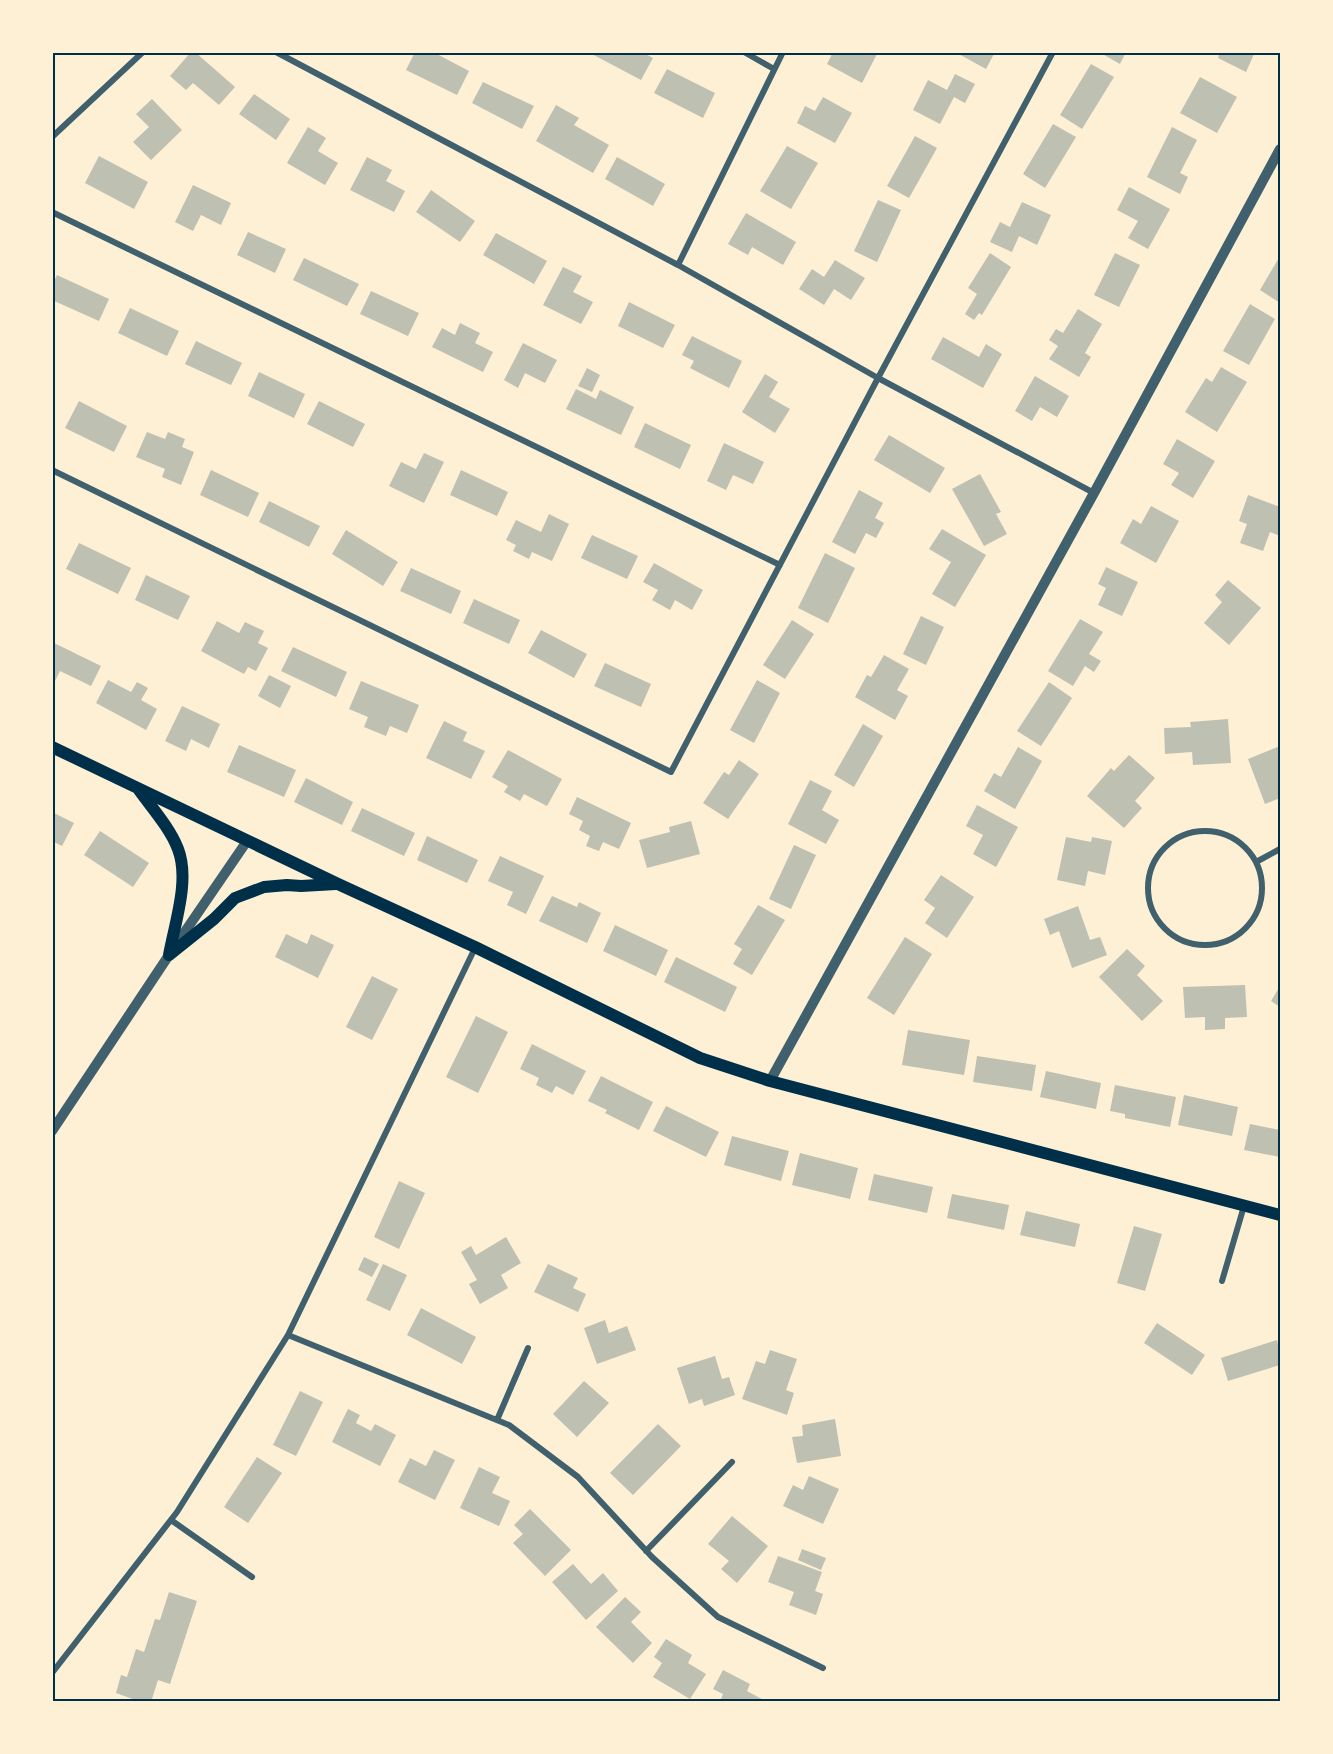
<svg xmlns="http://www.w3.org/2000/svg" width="1333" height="1754" viewBox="0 0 1333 1754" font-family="'Open Sans',sans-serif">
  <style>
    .building { fill: #bec0b2 }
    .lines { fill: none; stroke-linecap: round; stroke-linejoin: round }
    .minor { stroke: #3f606c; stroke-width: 6 }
    .tertiary { stroke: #3f606c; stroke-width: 10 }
    .secondary { stroke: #003049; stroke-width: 12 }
    .neatline { fill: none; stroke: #003049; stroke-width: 2 }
  </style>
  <rect width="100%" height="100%" fill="#fdf0d5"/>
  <path class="building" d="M191 52H195L235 87 219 105 193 83 186 90 170 76Z
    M415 52H433L469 71 457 95 406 70Z
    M588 52H642L653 58 641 80Z
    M833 52H878L862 83 827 64Z
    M955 52H995L986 69Z
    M1099 52H1126L1120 64Z
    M1220 52H1255L1246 72 1218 58Z
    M1091 64 1114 77 1082 129 1060 115Z
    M667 69 715 93 703 118 654 93Z
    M955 74 975 84 965 103 954 97 940 124 913 110 928 80 947 90Z
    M1200 77 1237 97 1217 133 1180 113Z
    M483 82 534 106 522 129 472 103Z
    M254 94 290 119 276 140 239 114Z
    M823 97 852 113 835 143 797 123 805 106 815 111Z
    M152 99 182 130 151 160 133 142 149 127 136 114Z
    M556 105 579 118 574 125 609 145 593 173 536 141Z
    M1053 124 1076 137 1045 188 1023 174Z
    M308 127 326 138 318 151 338 163 325 185 287 163Z
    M1172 127 1197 140 1180 173 1188 177 1180 194 1147 177Z
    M915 136 937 148 909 198 887 186Z
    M787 146 818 163 791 209 760 191Z
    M99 156 148 182 134 209 85 183Z
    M367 157 392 170 386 181 405 191 394 212 350 190Z
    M617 157 665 184 653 206 605 179Z
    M193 185 231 203 221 225 201 215 193 231 175 222Z
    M1129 187 1170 209 1148 249 1128 238 1138 221 1117 210Z
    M431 190 475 221 460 242 416 212Z
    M878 200 901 210 877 262 854 251Z
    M1022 202 1051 215 1037 245 1019 236 1012 252 990 242 1000 222 1010 227Z
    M746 213 796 242 783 265 752 247 748 255 728 244Z
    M248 232 286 249 275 273 237 255Z
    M496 233 547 261 534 284 483 255Z
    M990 253 1011 267 982 315 979 313 974 320 965 314 977 294 968 288Z
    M1115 253 1140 265 1119 307 1094 295Z
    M1280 256V303L1260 290Z
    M304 258 359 284 347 306 293 280Z
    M835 260 865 278 851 300 834 289 824 305 799 289 812 269 824 277Z
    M563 267 582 276 573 292 593 302 581 324 543 305Z
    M57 275 109 299 99 321 52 300V285Z
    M371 291 419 313 408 336 360 314Z
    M629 302 675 325 663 348 618 326Z
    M1250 304 1275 319 1249 365 1223 351Z
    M130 308 179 331 167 356 118 333Z
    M1078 309 1102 324 1085 353 1091 357 1079 377 1049 359 1058 346 1049 340 1056 329 1063 333Z
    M460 323 480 333 475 343 493 352 483 372 432 347 442 328 455 335Z
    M692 336 742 361 729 388 690 368 694 361 682 355Z
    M943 337 979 357 986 344 1002 354 983 388 931 359Z
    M196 341 242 363 231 385 185 364Z
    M523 343 557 360 545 383 525 373 518 388 504 380Z
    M1221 367 1247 382 1217 432 1185 412 1206 378 1212 382Z
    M587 368 600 375 592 392 578 386Z
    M259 372 305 394 294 418 248 396Z
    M765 374 778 382 769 397 790 409 775 433 742 412Z
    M1035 376 1069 396 1057 417 1040 407 1032 421 1015 411Z
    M576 389 596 399 600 390 634 407 621 435 566 409Z
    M79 401 127 426 114 452 65 428Z
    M319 401 365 424 353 447 307 424Z
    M645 423 691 445 680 469 634 447Z
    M147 432 165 439 168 432 185 439 182 447 194 452 181 485 162 477 165 469 136 457Z
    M889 435 945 468 930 493 874 460Z
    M1177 439 1215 461 1193 498 1171 485 1179 473 1163 464Z
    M724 443 764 462 753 484 733 475 726 490 707 481Z
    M424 453 444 462 424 503 389 486 401 462 416 469Z
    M211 470 259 493 248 517 200 495Z
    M461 470 508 492 497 516 450 495Z
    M980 474 1001 512 996 514 1007 534 984 546 952 489Z
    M859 490 883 503 875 518 884 523 876 538 866 533 855 554 832 542Z
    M1248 495 1280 507V536L1270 532 1263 551 1240 543 1247 524 1239 521Z
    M269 501 320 526 309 547 259 522Z
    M1151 506 1179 521 1156 563 1120 543 1133 519 1141 524Z
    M549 514 569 524 552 561 532 552 529 559 513 551 516 545 506 540 516 520 541 532Z
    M942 529 986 555 955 607 932 594 951 562 929 549Z
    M346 530 398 562 383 586 332 554Z
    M592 535 638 556 627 579 581 558Z
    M79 543 131 568 118 594 66 569Z
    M825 553 855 568 828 623 798 608Z
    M654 563 703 590 692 610 675 600 670 610 652 600 658 590 643 582Z
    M1106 567 1138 582 1122 616 1098 605 1106 588 1098 584Z
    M411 568 461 591 451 614 400 591Z
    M146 575 190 596 178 620 135 600Z
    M1228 580 1261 608 1229 645 1204 623 1222 602 1215 595Z
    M474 599 520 620 509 644 463 623Z
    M921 616 944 627 926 665 903 654Z
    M1080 619 1103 632 1089 654 1101 661 1094 672 1085 666 1073 686 1048 671Z
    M792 620 814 634 785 679 763 665Z
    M217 621 239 633 245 622 264 631 258 643 268 648 256 671 248 667 244 674 201 651Z
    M541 630 587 654 574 678 528 653Z
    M52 642 101 666 91 686 60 671 52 687Z
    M293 647 347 672 336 697 281 671Z
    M884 655 909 669 897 690 908 696 895 720 855 697 867 675 871 677Z
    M605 663 651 684 641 707 594 686Z
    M269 675 291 686 280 708 258 696Z
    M108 680 131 692 137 682 148 688 141 700 157 709 146 730 96 703Z
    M757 680 780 693 754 743 730 730Z
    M361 681 419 705 407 733 390 726 386 736 364 727 368 717 349 709Z
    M1049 682 1072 698 1041 746 1017 731Z
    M182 706 220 724 209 748 191 739 186 751 165 741Z
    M1228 719 1231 763 1193 765 1192 752 1165 754 1164 728 1191 727 1190 722Z
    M444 721 467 732 463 741 485 751 471 779 426 758Z
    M863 724 883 736 854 787 834 775Z
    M239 745 296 770 284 797 227 772Z
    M1280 746V774L1278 775 1280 782V798L1265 804 1248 759Z
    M1018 747 1042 761 1015 809 984 791 994 773 1001 777Z
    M508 750 562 779 547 806 524 794 520 801 504 792 508 786 492 777Z
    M1129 755 1155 778 1135 801 1142 808 1124 828 1087 796 1111 768 1114 771Z
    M739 760 759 774 728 819 703 803 724 772 729 775Z
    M306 778 353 802 342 825 294 802Z
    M810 780 832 791 822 810 839 820 826 844 788 824Z
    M577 797 631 823 619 849 603 842 599 851 586 846 590 836 579 830 583 821 569 814Z
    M977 805 1018 827 996 867 973 854 983 835 966 826Z
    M362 808 415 833 404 856 351 831Z
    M52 812 74 823 62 846 52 841Z
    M691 821 700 854 647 868 639 840 670 832 669 827Z
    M100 831 149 863 133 887 84 855Z
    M427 836 478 860 467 883 417 860Z
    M1066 837 1091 842 1092 837 1112 841 1105 875 1088 871 1085 886 1057 880Z
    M794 845 816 855 791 909 769 899Z
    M500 856 544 876 526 914 507 905 513 892 488 881Z
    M941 875 974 897 947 938 925 923 935 908 924 900Z
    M552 896 577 907 579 902 601 913 587 943 539 921Z
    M758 905 785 920 752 975 733 964 742 949 734 944Z
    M1078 906 1090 940 1100 937 1107 955 1072 968 1059 931 1050 935 1044 919Z
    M615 925 668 950 656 976 603 951Z
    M286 934 307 944 311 934 334 945 318 978 275 957Z
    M905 937 932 954 894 1015 867 998Z
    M1127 949 1145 966 1137 975 1163 1001 1142 1021 1099 977Z
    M676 957 737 987 725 1012 664 982Z
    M372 976 398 989 372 1040 346 1027Z
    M1245 985 1247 1017 1225 1018V1029L1205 1030V1017L1185 1018 1183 987Z
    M1280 986V1007L1271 1001Z
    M476 1016 508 1032 478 1093 446 1077Z
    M908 1030 970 1040 964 1075 902 1065Z
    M532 1044 586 1071 573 1095 556 1086 552 1093 536 1085 539 1078 520 1069Z
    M977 1056 1036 1065 1032 1091 973 1082Z
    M1046 1071 1101 1083 1096 1109 1040 1097Z
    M601 1076 653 1102 639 1130 605 1113 607 1110 588 1101Z
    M1115 1085 1176 1097 1170 1127 1125 1118V1114L1110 1111Z
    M1184 1095 1238 1107 1232 1136 1178 1125Z
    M666 1106 719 1132 706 1157 653 1131Z
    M1250 1124 1280 1130V1157L1244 1150Z
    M732 1136 789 1151 781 1181 724 1165Z
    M800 1153 858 1168 850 1199 792 1185Z
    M874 1174 933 1187 927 1213 868 1200Z
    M399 1181 425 1193 399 1249 374 1237Z
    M952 1194 1009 1205 1004 1230 947 1218Z
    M1026 1211 1080 1224 1075 1247 1020 1235Z
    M1134 1226 1162 1234 1145 1291 1117 1283Z
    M506 1237 521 1263 501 1275 508 1288 480 1304 469 1284 477 1280 461 1252 471 1246 476 1255Z
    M364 1257 379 1264 372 1277 358 1270Z
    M383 1264 407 1275 390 1311 366 1300Z
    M548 1264 578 1278 573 1288 586 1294 578 1312 534 1292Z
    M421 1308 476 1337 462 1364 407 1335Z
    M605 1320 609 1333 627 1326 636 1350 597 1364 584 1328Z
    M1157 1323 1205 1355 1192 1375 1144 1343Z
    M1277 1340 1280 1352V1365L1228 1381 1221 1358Z
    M770 1350 797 1359 786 1390 794 1393 787 1415 742 1399 756 1361 765 1364Z
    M715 1356 722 1379 729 1377 735 1395 704 1406 702 1399 689 1404 677 1368Z
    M584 1381 609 1403 577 1437 553 1414Z
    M300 1391 323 1402 296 1456 273 1445Z
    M348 1409 360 1415 356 1423 371 1431 375 1424 396 1435 380 1466 332 1442Z
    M835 1419 841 1456 797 1463 792 1437 803 1436 802 1425Z
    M658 1424 681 1446 633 1495 610 1473Z
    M434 1450 455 1460 435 1500 398 1482 410 1458 426 1466Z
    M257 1457 282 1473 248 1523 224 1507Z
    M479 1467 500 1477 492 1493 510 1501 499 1526 460 1508Z
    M809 1476 839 1489 823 1524 783 1506 793 1485 803 1490Z
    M530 1509 571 1550 545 1576 513 1543 523 1534 514 1525Z
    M732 1516 768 1546 737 1583 721 1569 729 1561 708 1544Z
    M802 1549 826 1558 821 1570 798 1560Z
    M778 1556 822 1572 815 1591 823 1594 816 1615 789 1605 794 1592 768 1582Z
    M573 1564 591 1584 603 1573 618 1591 586 1620 552 1582Z
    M169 1592 197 1601 170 1684 158 1680 151 1702H141L116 1693 121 1675 127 1677 136 1649 144 1652 155 1619 160 1620Z
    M625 1597 641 1612 631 1622 652 1643 633 1663 596 1627Z
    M666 1639 692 1655 688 1663 706 1674 690 1699 653 1677 662 1663 654 1657Z
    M723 1670 750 1684 747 1691 767 1702H720L723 1694 713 1689Z"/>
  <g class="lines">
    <path class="minor" d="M276 52 678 265 878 378 1094 493
      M744 52 774 69
      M52 137 143 52
      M52 212 780 565
      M678 265 783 52
      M52 470 671 772 878 378 1053 52
      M1148 888a57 57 0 1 1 114 0a57 57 0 1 1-114 0Z
      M1256 862 1280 849
      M1222 1281 1244 1206
      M288 1335 509 1425 578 1477 652 1557 718 1617 823 1668
      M497 1420 528 1348
      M171 1520 252 1577
      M646 1551 732 1462
      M52 1673 177 1512 288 1335 475 948"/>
    <path class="tertiary" d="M770 1081 1094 493 1280 149
      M52 1131 169 955 247 841"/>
    <path class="secondary" d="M52 747 338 884 475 947 700 1058 770 1081 1280 1215
      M139 790C152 808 170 828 178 849 190 880 175 922 169 955
      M169 955 214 919 235 898 264 887 287 885 301 886 336 884"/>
  </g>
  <rect width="1333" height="1754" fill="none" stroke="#fdf0d5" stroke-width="108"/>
  <rect x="54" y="54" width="1225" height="1646" class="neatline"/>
</svg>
